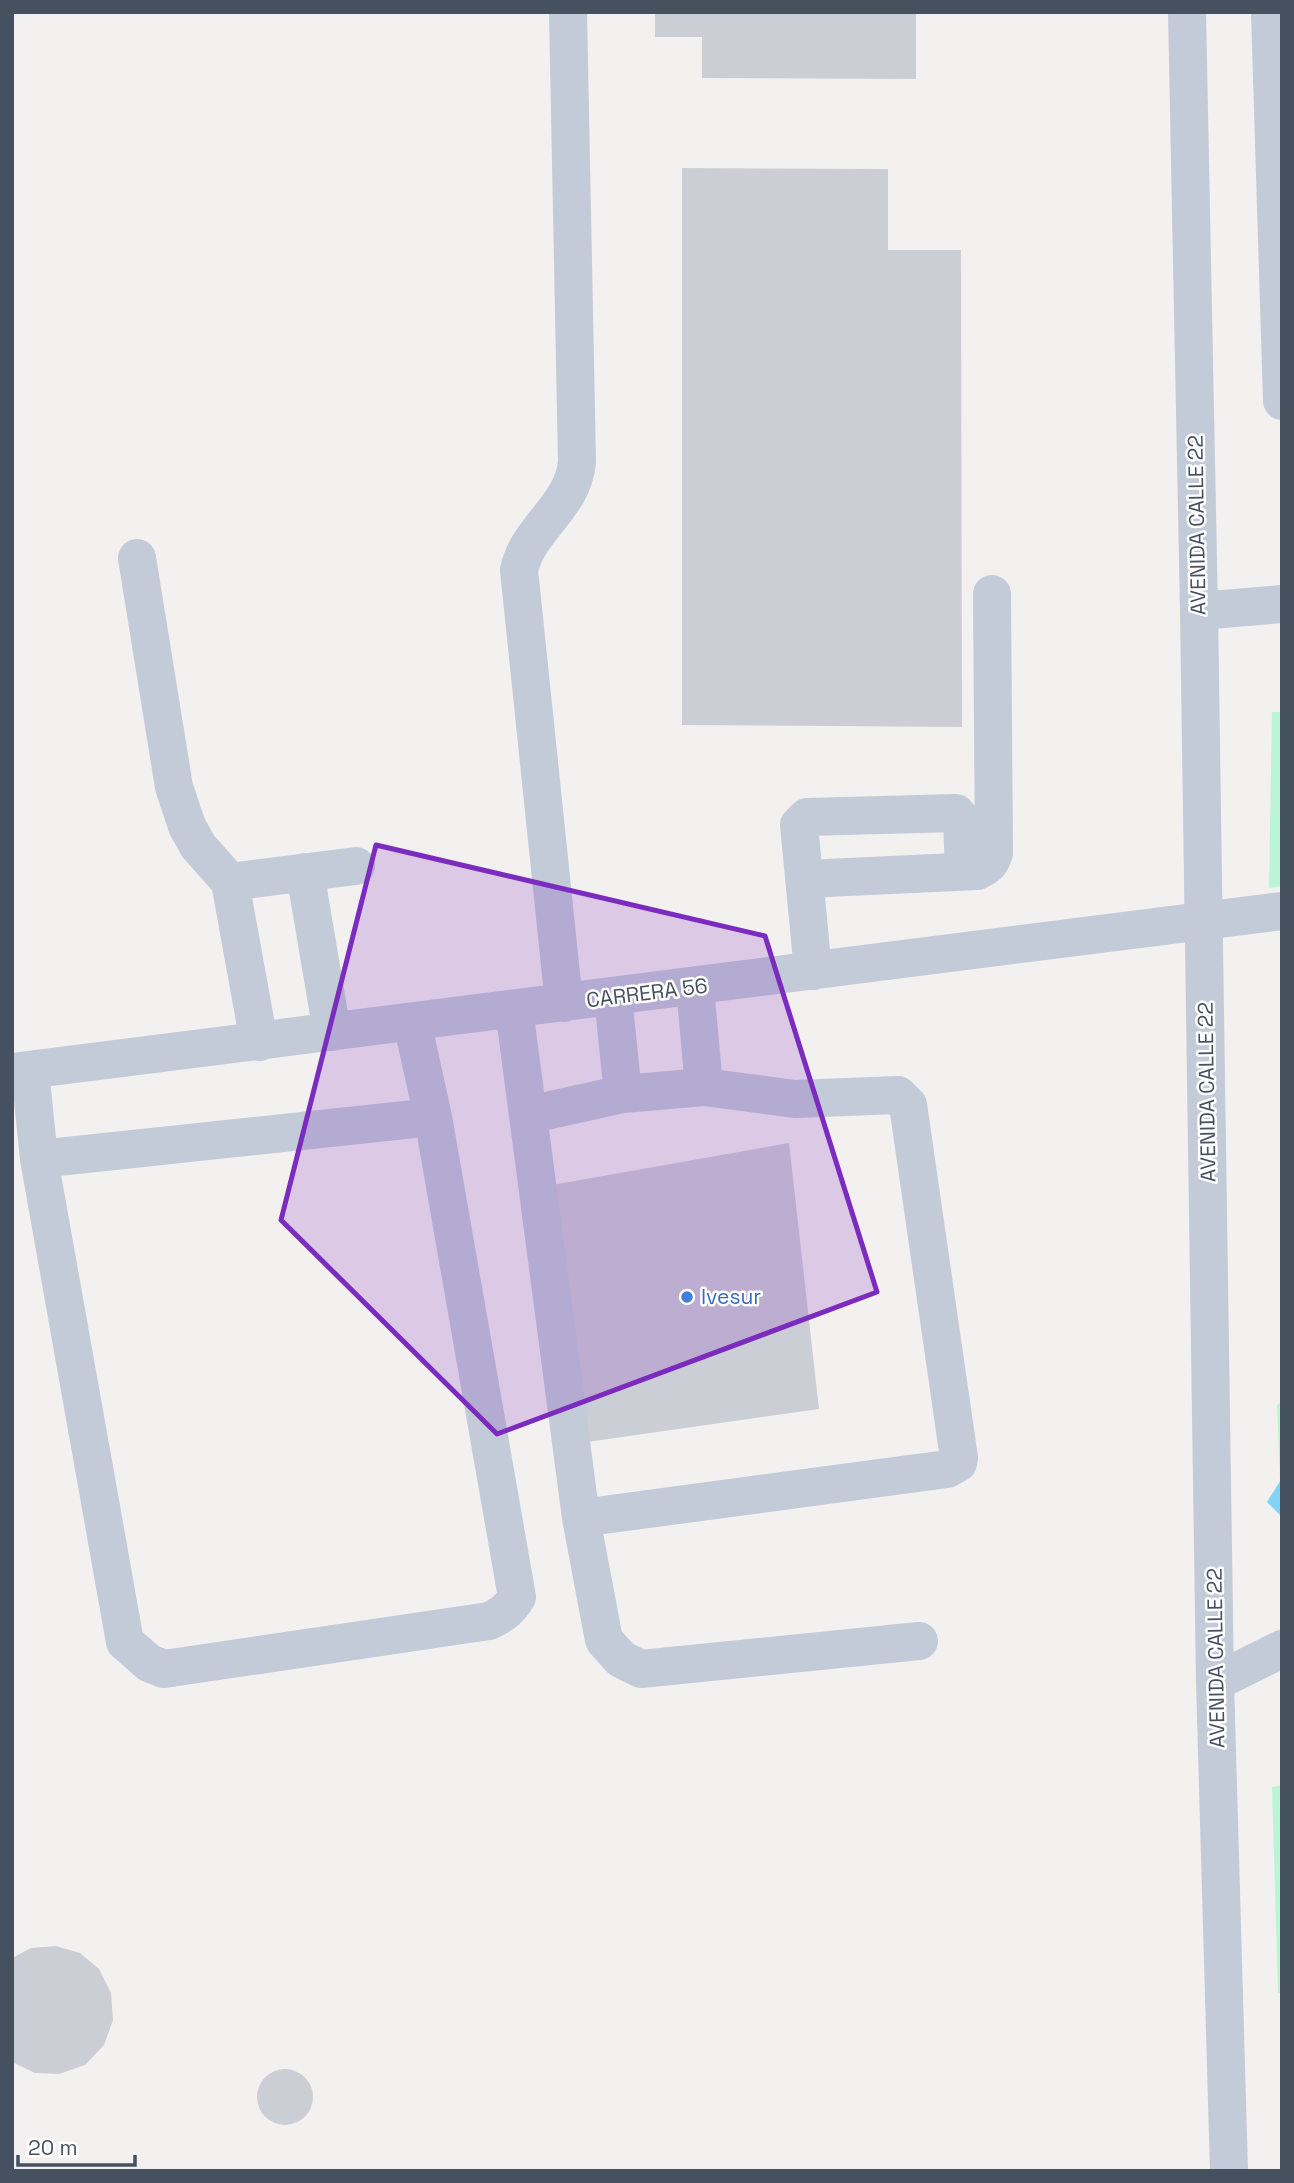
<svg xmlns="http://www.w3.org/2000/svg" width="1294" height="2183" viewBox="0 0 1294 2183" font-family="'Space Grotesk',sans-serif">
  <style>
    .green { fill: #baf5d6 }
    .water { fill: #82d4f7 }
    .building { fill: #ccced6 }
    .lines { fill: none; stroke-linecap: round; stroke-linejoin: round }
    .minor { stroke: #c2cbd7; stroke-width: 38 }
    .marked { fill: #7b2cbf; fill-opacity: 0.2; stroke: #7b2cbf; stroke-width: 5; stroke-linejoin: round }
    .shop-dot { fill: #3f7fe0; stroke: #fff; stroke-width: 2.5 }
    .labels { text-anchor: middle; stroke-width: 5; stroke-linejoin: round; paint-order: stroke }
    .street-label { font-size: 21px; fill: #465160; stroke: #fff }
    .shop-label { font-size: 21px; fill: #366cbe; stroke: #fff; text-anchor: start }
  </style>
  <rect width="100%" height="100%" fill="#f3f0f0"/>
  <path class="green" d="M1272 712H1282V886L1269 888Z
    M1282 1401V1478L1280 1480 1277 1405Z
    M1282 1785V1993H1278L1272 1787Z"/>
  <path class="water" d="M1282 1478V1517L1267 1502Z"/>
  <path class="building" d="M655 12H916V79L702 78V37H655Z
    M682 168 888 169V250H961L962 727 682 725Z
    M789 1143 819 1409 587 1442 552 1185Z
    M56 1946 80 1953 99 1969 111 1993 113 2020 104 2045 85 2065 59 2074 35 2073 12 2062V1958L31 1948Z
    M257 2097a28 28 0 1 1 56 0a28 28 0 1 1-56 0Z"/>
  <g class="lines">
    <path class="minor" d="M1187 12 1199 611 1215 1682 1229 2171
      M1270 12 1282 401
      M137 558 174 787 187 826 198 846 230 882 259 1042
      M1199 611 1282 604
      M305 872 332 1032
      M805 879 977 871C987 867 991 863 994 853L992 594
      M230 882 356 866
      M813 971 799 825 807 817 956 813 962 820 964 871
      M695 987 704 1087
      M613 997 623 1094
      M564 1003 519 570C528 528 573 507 577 462L568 12
      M514 1009 581 1518 604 1640 621 1659 641 1669 919 1641
      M30 1070 39 1159 125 1642 149 1663 164 1669 489 1621C502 1615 510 1609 517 1597L433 1117 412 1022
      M12 1072 1282 911
      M528 1115 623 1094 704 1087 795 1099 898 1095 908 1105 959 1458 958 1463 947 1469 581 1518
      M39 1159 433 1117
      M1215 1682 1282 1649"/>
  </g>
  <path class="marked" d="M376 845 765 936 877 1292 497 1434 281 1220Z"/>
  <circle class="shop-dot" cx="687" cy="1297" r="7"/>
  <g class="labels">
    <g class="street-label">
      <text transform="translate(1197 525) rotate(-91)" y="7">AVENIDA CALLE 22</text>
      <text transform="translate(647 993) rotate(-7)" y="7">CARRERA 56</text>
      <text transform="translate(1207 1092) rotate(-91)" y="7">AVENIDA CALLE 22</text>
      <text transform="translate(1216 1658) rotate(-91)" y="7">AVENIDA CALLE 22</text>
    </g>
    <g class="shop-label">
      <text x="701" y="1304">Ivesur</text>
    </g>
  </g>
  <rect width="1294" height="2183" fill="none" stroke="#465160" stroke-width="28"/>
  <path d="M18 2155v10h117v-10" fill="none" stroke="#465160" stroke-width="3.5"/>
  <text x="28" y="2155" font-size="21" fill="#465160" stroke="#ffffff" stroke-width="5" paint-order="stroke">20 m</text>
</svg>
